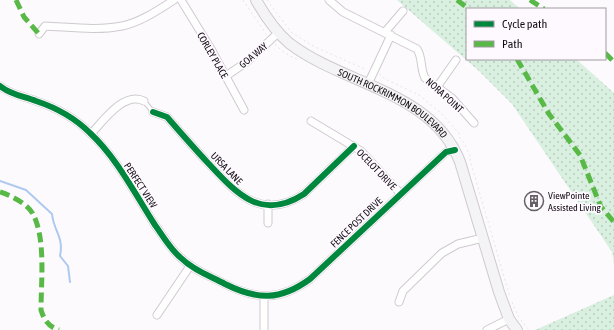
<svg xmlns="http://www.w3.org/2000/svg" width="614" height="330" viewBox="0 0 614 330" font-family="'Asap Condensed',sans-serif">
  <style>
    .grass { fill: url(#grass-dots) }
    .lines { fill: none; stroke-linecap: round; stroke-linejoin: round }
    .stream { stroke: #adc9ef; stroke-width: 2 }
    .lane-casing { stroke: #cecacf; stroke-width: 5.5 }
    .street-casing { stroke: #cecacf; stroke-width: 9 }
    .secondary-casing { stroke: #cecacf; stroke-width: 12 }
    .path { stroke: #e5e5e5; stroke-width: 1; stroke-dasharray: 2 3; stroke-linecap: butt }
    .lane { stroke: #fffeff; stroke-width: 3.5 }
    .street { stroke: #fffeff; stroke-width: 7 }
    .secondary { stroke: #f4f4f7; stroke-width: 10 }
    .quiet { stroke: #58b947; stroke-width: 5; stroke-dasharray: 10 5; stroke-linecap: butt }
    .cycleway-casing { stroke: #fef9ff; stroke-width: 8 }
    .cycleway { stroke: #00873e; stroke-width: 6 }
    .labels { text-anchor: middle; stroke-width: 3.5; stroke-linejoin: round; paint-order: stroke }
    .street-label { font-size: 10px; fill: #120d12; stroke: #fef9ff }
    .poi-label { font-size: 10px; fill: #120d12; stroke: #fef9ff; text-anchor: start }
  </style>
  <defs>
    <pattern id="grass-dots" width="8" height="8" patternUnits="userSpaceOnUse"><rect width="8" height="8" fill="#d9efdf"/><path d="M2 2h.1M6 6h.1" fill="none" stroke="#b9ccbe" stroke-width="1.8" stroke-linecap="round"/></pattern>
  </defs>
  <rect width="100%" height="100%" fill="#fdfafe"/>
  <path class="grass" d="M397 0H510L520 9H467V59H576L614 93V264L612 252 512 104 479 71Z
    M614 295V330H535Z"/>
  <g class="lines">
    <path class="stream" d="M0 181 26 190 52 214C54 232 64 237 60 256L68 266 70 282"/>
    <g class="lane-casing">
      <path id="lane" d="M144 101 153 112"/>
    </g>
    <g class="street-casing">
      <path id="street" d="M181 0 211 49 244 110
        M329 0 343 12 417 49C423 58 420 69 425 78L452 98 474 123
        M385 32 403 11
        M39 34 45 26C69 27 97 31 122 26 141 22 158 10 174 0
        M226 76 248 61 278 33
        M368 84 391 35
        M0 86C11 95 23 96 36 101 57 108 75 118 90 133 117 158 135 194 155 225 163 236 170 249 181 258 193 270 210 276 225 284 257 300 280 301 310 279L446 152 455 150
        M437 87 456 60
        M153 112 167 117C180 132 194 148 208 163 236 193 261 222 304 194L354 146
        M311 121 361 151 400 193
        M91 134C103 121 124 91 144 101
        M268 223V204
        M399 302 403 291 442 253 458 244 483 238
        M157 315 190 266
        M264 330V297
        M487 330 509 319"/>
    </g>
    <g class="secondary-casing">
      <g id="secondary">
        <path id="s1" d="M256 0C265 16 275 31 289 43 343 85 433 91 460 162L499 292 509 319 517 330"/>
      </g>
    </g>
    <path class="path" d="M243 0 266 34
      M267 0 291 32 313 46 367 70
      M275 44 282 51 298 60
      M379 74 385 79 419 95 442 114 459 133V137L464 143 471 158 470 160 510 297
      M512 302 518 316 529 330"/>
    <use href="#lane" class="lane"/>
    <use href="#street" class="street"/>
    <use href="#secondary" class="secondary"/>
    <path class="quiet" d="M16 0 24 17 39 34
      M457 0 469 9
      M530 0 544 9
      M605 53 614 62
      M517 59 549 114 580 155 601 207 614 222
      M0 192C10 195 28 204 33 214 46 239 41 282 41 310 44 320 49 327 59 330"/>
    <g class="cycleway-casing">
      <path id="cycleway" d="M0 86C11 95 23 96 36 101 57 108 75 118 90 133 117 158 135 194 155 225 163 236 170 249 181 258 193 270 210 276 225 284 257 300 280 301 310 279L446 152 455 150
        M153 112 167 117C180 132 194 148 208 163 236 193 261 222 304 194L354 146"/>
    </g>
    <use href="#cycleway" class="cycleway"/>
  </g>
  <defs>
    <g id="building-ring" transform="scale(1)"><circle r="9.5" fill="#fef9ff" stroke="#646065" stroke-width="1.5"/><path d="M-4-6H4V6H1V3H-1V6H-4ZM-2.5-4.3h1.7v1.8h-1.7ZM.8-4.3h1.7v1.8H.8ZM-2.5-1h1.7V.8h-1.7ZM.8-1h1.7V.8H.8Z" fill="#646065"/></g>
  </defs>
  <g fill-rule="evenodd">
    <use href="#building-ring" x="534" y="201"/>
  </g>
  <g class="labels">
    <g class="street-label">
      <text transform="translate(213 55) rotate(60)" y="4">CORLEY PLACE</text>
      <text transform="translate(253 55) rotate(-40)" y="4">GOA WAY</text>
      <text transform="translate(445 95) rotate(42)" y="4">NORA POINT</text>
      <text dy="4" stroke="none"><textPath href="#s1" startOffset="175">SOUTH ROCKRIMMON BOULEVARD</textPath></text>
      <text transform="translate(227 168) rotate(46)" y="4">URSA LANE</text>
      <text transform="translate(377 169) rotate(46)" y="4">OCELOT DRIVE</text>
      <text transform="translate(141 185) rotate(57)" y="4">PERFECT VIEW</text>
      <text transform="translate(356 222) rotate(-44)" y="4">FENCE POST DRIVE</text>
    </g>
    <g class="poi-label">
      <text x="548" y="199">ViewPointe<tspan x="548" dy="12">Assisted Living</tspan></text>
    </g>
  </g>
  <rect x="466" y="8" width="140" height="52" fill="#fef9ff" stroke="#a09ba0"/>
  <rect x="474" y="21" width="20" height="6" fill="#00873e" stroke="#a09ba0"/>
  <text x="502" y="28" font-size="12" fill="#120d12">Cycle path</text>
  <rect x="474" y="41" width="20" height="6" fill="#58b947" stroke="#a09ba0"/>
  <text x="502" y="48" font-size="12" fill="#120d12">Path</text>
</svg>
